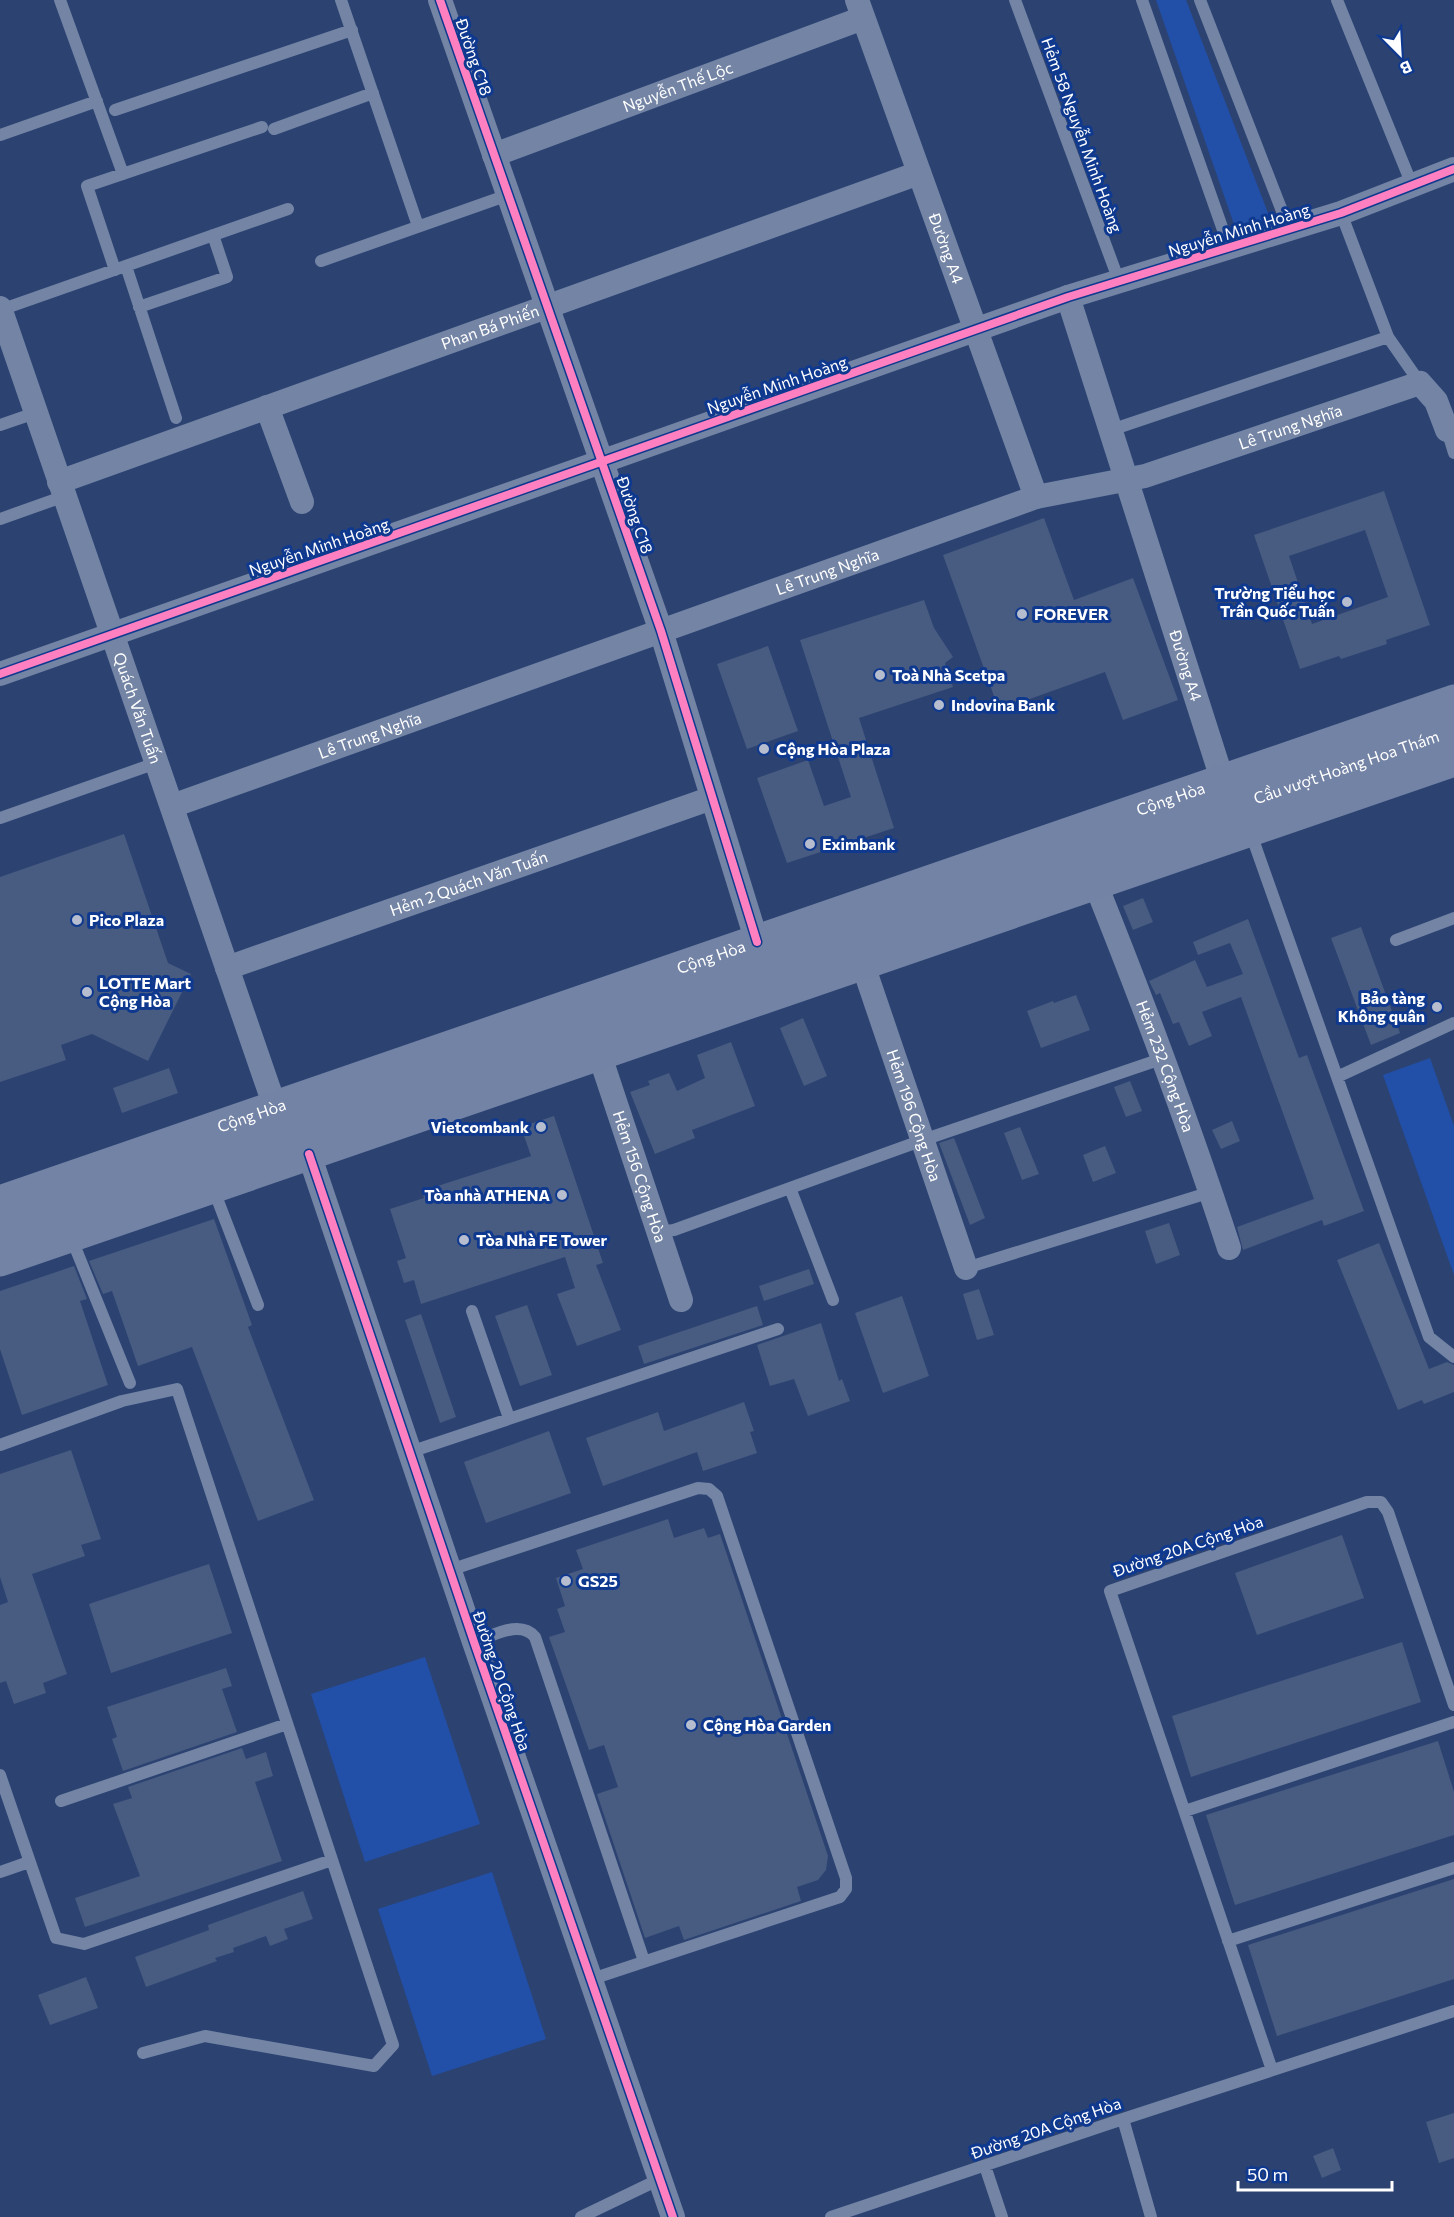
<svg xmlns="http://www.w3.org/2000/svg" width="1454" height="2217" viewBox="0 0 1454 2217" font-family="Commissioner,sans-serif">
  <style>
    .green { fill: #224fa7 }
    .building { fill: #485b80; fill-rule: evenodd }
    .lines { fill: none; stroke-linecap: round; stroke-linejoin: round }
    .service { stroke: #7384a5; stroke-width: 12 }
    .minor { stroke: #7384a5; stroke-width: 24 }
    .primary { stroke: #7383a5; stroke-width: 33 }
    .cycleway-casing { stroke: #0f398f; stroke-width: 11 }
    .cycleway { stroke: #ff80c0; stroke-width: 8 }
    .poi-dot { fill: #b5bdce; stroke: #0f398f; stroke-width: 2 }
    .labels { text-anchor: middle; stroke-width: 6; stroke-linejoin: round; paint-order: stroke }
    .street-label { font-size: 16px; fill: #fff; stroke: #0f398f }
    .poi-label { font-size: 16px; font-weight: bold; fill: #fff; stroke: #0f398f; text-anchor: start }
  </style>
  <rect width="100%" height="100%" fill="#2c4372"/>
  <path class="green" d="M1156 0H1186L1270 218 1236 230Z
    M1430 1058 1454 1126V1275L1383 1075Z
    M425 1657 480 1824 365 1862 311 1694Z
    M492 1872 546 2039 432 2076 378 1909Z"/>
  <path class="building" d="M1384 491 1430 625 1386 640 1387 644 1341 659 1339 656 1300 669 1254 535ZM1365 530 1388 597 1312 624 1289 556Z
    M1044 518 1074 600 1133 578 1178 700 1123 720 1105 672 999 710 943 555Z
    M924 600 934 628 953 657 945 663 953 687 859 718 894 828 787 863 757 778 808 760 824 806 851 797 800 640Z
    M768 646 798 731 747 749 717 664Z
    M124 834 168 963 191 974 148 1061 92 1034 61 1045 66 1060 0 1082V877Z
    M1143 898 1153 922 1133 930 1123 906Z
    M1248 919 1299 1058 1307 1055 1364 1211 1324 1226 1322 1220 1243 1250 1237 1227 1314 1199 1241 997 1202 1012 1212 1036 1189 1046 1179 1022 1173 1024 1160 993 1156 995 1149 981 1195 960 1207 987 1243 974 1230 943 1198 955 1193 942Z
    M1361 927 1400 1033 1371 1045 1331 938Z
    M1076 995 1090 1030 1041 1048 1027 1011 1053 1001 1054 1003Z
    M803 1018 827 1076 804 1086 780 1028Z
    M731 1042 755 1106 692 1130 695 1138 655 1154 630 1092 650 1085 648 1081 669 1073 677 1091 705 1078 697 1055Z
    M169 1068 178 1093 122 1113 113 1088Z
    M1130 1081 1142 1111 1126 1117 1114 1087Z
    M554 1116 603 1263 596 1265 621 1330 577 1346 557 1294 575 1288 565 1257 421 1304 414 1280 404 1283 397 1261 406 1258 390 1209 424 1198 422 1191 531 1156 521 1127Z
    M1232 1121 1240 1141 1221 1149 1212 1130Z
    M1020 1127 1039 1174 1022 1180 1004 1133Z
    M954 1138 985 1218 970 1225 939 1143Z
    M1105 1146 1116 1173 1093 1182 1083 1155Z
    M214 1219 252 1325 248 1327 314 1500 258 1521 192 1347 138 1366 112 1291 103 1294 89 1261Z
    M1169 1223 1180 1255 1156 1264 1145 1231Z
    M1379 1243 1429 1369 1447 1362 1454 1365V1392L1424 1404 1422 1400 1398 1410 1337 1260Z
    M74 1266 87 1299 80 1301 108 1385 22 1415 0 1349V1291Z
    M809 1269 814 1284 764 1301 759 1286Z
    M979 1289 994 1335 977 1340 963 1294Z
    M902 1296 929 1376 883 1393 855 1313Z
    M527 1305 552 1375 520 1386 495 1316Z
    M757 1306 763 1325 644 1364 638 1346Z
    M421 1314 456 1417 440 1423 405 1320Z
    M821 1323 839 1381 842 1379 850 1401 808 1416 794 1379 770 1386 757 1345Z
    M744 1402 754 1431 750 1432 757 1453 703 1471 697 1452 603 1486 586 1438 658 1412 664 1431Z
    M549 1431 571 1493 486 1523 464 1462Z
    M71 1450 101 1539 81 1545 85 1556 32 1574 67 1674 43 1683 46 1693 14 1704 6 1681 0 1683V1605L8 1602 0 1577V1474Z
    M668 1519 674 1538 704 1528 708 1538 720 1534 828 1856 826 1870 818 1880 797 1887 801 1901 684 1940 679 1926 645 1938 597 1794 618 1787 604 1745 589 1750 549 1637 565 1632 557 1609 565 1606 556 1578 583 1569 576 1550Z
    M1342 1535 1364 1598 1257 1635 1235 1573Z
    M209 1564 232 1633 111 1673 89 1604Z
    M1402 1642 1421 1702 1191 1777 1172 1716Z
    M226 1668 232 1686 222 1689 237 1732 123 1771 112 1739 117 1737 107 1707Z
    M1438 1741 1454 1792V1835L1235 1905 1206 1815Z
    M242 1748 246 1759 266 1752 273 1776 255 1782 282 1861 85 1927 75 1898 140 1876 113 1804 132 1798 128 1787Z
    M1454 1879V1979L1277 2036 1248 1945Z
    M303 1891 313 1919 284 1929 288 1939 270 1946 266 1936 233 1948 234 1952 215 1958 217 1961 146 1987 135 1957 209 1930 208 1925Z
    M86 1977 98 2008 50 2025 38 1995Z
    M1454 2113V2158L1439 2163 1426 2122Z
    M1333 2148 1341 2170 1322 2178 1313 2156Z"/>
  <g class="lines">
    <path class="service" d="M60 0 123 174
      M341 0 418 226
      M1015 0 1119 281
      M1142 0 1229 247
      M1200 0 1289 229
      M1337 0 1412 185
      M115 110 352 30
      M274 129 373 93
      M0 135 97 101
      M1341 213 1388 337 1420 383
      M321 261 508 195
      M126 266 176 418
      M115 270 87 186 262 127
      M139 307 227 277 213 235
      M0 310 288 209
      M0 425 35 413
      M1111 430 1388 337
      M1447 430 1454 453
      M0 519 65 496
      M0 818 156 763
      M1250 831 1429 1337 1454 1357
      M1396 940 1454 918
      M1337 1077 1454 1023
      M213 1188 258 1305
      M790 1188 833 1300
      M658 1232 674 1230 923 1140 1164 1058
      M71 1237 130 1383
      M966 1268 1211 1192
      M472 1311 509 1418
      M0 1445 122 1401 177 1389 393 2045 374 2066 205 2036 143 2053
      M410 1452 778 1329
      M450 1570 698 1488 709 1489 717 1496 846 1878V1889L840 1897 592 1979
      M474 1642C493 1636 520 1619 535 1637L644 1961
      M0 1775 56 1938 84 1944 332 1860
      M61 1801 287 1724
      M1185 1811 1454 1722
      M0 1872 29 1862
      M1228 1941 1454 1868
      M1272 2070 1110 1591 1367 1502H1381L1388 1512 1454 1705
      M1123 2119 1151 2217
      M985 2166 1002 2217
      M581 2217 660 2179
      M831 2217 1123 2119 1454 2011"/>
    <g class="minor">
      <path d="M440 0 661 631 757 942"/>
      <path id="s1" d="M857 0 1036 497"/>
      <path id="s2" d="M494 155 863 18"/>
      <path id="s3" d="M1068 297 1223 782"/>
      <path id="s4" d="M0 308 275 1107"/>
      <path d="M267 407 302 502"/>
      <path id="s5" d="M59 482 919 173"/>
      <path d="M0 674 1068 297 1341 213 1454 169"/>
      <path id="s6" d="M172 806 1036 497 1145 476 1420 383 1436 401 1447 430"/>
      <path id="s7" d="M1096 885C1144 1005 1189 1125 1229 1248"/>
      <path id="s8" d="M862 962 966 1268"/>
      <path id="s9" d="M227 968 712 798"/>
      <path id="s10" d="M599 1053 681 1300"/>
      <path d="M309 1154 474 1642 673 2217"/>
    </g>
    <g class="primary">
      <path id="s11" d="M0 1202 1454 701"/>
      <path id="s12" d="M0 1231 1454 730"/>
      <path d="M0 1260 1454 760"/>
    </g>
    <g class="cycleway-casing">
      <path id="cycleway" d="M440 0 661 631 757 942
        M0 674 1068 297 1341 213 1454 169
        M309 1154 474 1642 673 2217"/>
    </g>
    <use href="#cycleway" class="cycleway"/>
  </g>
  <g class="poi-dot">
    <circle cx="1347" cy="602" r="6"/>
    <circle cx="1022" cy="614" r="6"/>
    <circle cx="880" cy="675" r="6"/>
    <circle cx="939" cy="705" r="6"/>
    <circle cx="764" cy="749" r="6"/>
    <circle cx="810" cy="844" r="6"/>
    <circle cx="77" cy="920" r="6"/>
    <circle cx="87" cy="992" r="6"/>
    <circle cx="1437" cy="1007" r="6"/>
    <circle cx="541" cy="1127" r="6"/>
    <circle cx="562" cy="1195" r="6"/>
    <circle cx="464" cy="1240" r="6"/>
    <circle cx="566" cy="1581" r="6"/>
    <circle cx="691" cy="1725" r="6"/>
  </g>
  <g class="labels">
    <g class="street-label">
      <text transform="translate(474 57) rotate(71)" y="6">Đường C18</text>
      <text dy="6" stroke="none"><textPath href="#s2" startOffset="196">Nguyễn Thế Lộc</textPath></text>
      <text transform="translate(1082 135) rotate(70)" y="6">Hẻm 58 Nguyễn Minh Hoàng</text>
      <text transform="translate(1239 230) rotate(-17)" y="6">Nguyễn Minh Hoàng</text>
      <text dy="6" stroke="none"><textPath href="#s1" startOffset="264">Đường A4</textPath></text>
      <text dy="6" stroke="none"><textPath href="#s5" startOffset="458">Phan Bá Phiến</textPath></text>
      <text transform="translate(777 385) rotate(-19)" y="6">Nguyễn Minh Hoàng</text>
      <text dy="6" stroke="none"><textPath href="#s6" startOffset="1182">Lê Trung Nghĩa</textPath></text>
      <text transform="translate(635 515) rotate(71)" y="6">Đường C18</text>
      <text transform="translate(319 547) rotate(-19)" y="6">Nguyễn Minh Hoàng</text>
      <text dy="6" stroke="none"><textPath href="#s6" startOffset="696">Lê Trung Nghĩa</textPath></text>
      <text dy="6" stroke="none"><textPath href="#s3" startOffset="387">Đường A4</textPath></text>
      <text dy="6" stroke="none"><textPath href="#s4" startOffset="423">Quách Văn Tuấn</textPath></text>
      <text dy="6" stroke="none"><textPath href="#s6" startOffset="210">Lê Trung Nghĩa</textPath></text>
      <text dy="6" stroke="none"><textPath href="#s12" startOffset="1424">Cầu vượt Hoàng Hoa Thám</textPath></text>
      <text dy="6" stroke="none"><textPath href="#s11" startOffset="1238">Cộng Hòa</textPath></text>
      <text dy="6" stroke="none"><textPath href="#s9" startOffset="256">Hẻm 2 Quách Văn Tuấn</textPath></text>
      <text dy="6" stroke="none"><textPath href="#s11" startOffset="752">Cộng Hòa</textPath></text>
      <text dy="6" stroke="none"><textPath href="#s7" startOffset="194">Hẻm 232 Cộng Hòa</textPath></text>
      <text dy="6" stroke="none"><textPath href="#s8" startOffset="162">Hẻm 196 Cộng Hòa</textPath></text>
      <text dy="6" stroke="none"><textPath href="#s11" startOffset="266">Cộng Hòa</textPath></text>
      <text dy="6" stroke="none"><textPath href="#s10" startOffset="130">Hẻm 156 Cộng Hòa</textPath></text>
      <text transform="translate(1188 1546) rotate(-19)" y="6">Đường 20A Cộng Hòa</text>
      <text transform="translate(502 1681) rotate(71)" y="6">Đường 20 Cộng Hòa</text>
      <text transform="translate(1046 2128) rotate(-19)" y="6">Đường 20A Cộng Hòa</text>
    </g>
    <g class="poi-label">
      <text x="1335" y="599" text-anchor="end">Trường Tiểu học<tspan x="1335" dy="18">Trần Quốc Tuấn</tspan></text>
      <text x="1034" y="620">FOREVER</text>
      <text x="892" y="681">Toà Nhà Scetpa</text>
      <text x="951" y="711">Indovina Bank</text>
      <text x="776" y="755">Cộng Hòa Plaza</text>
      <text x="822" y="850">Eximbank</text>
      <text x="89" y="926">Pico Plaza</text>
      <text x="99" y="989">LOTTE Mart<tspan x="99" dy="18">Cộng Hòa</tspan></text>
      <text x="1425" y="1004" text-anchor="end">Bảo tàng<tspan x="1425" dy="18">Không quân</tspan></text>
      <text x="529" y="1133" text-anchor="end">Vietcombank</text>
      <text x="550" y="1201" text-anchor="end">Tòa nhà ATHENA</text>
      <text x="476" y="1246">Tòa Nhà FE Tower</text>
      <text x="578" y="1587">GS25</text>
      <text x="703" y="1731">Cộng Hòa Garden</text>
    </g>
  </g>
  <g transform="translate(1400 54) rotate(156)" stroke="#0f398f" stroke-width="4.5" paint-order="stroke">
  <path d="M0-4.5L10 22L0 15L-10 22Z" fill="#ffffff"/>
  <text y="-9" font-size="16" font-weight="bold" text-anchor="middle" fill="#ffffff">B</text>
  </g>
  <path d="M1238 2181v9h154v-9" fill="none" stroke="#ffffff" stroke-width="3"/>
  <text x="1247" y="2181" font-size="18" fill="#ffffff" stroke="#0f398f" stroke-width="4.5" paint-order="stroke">50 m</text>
</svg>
